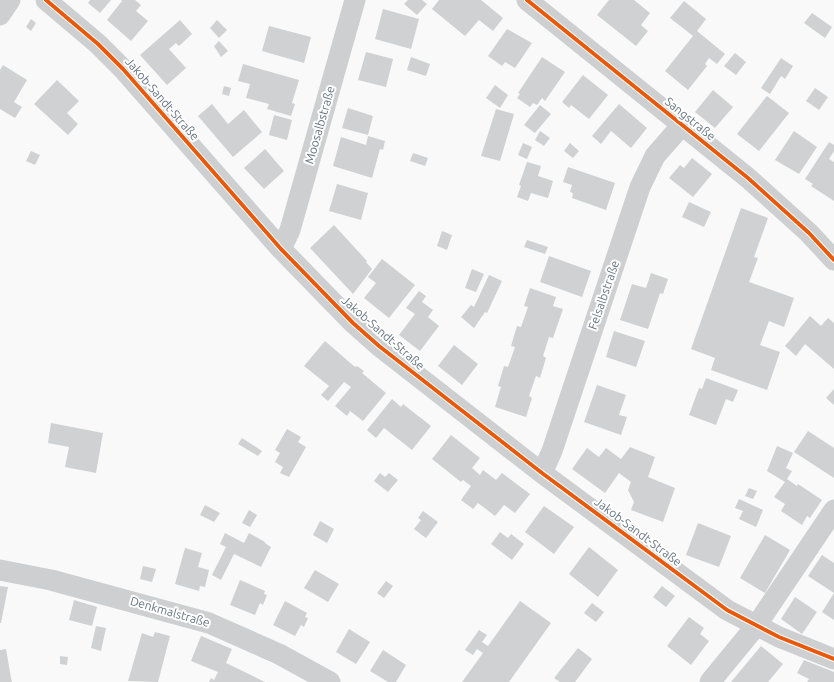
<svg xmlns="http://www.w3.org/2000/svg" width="834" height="682" viewBox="0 0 834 682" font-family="Ubuntu,sans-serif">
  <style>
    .building { fill: #cfd1d2 }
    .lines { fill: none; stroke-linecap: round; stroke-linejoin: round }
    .street { stroke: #cecfd0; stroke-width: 21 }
    .cycleway-casing { stroke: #fff; stroke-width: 6 }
    .cycleway { stroke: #e8590c; stroke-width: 4 }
    .labels { text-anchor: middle; stroke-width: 4; stroke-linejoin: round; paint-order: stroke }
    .street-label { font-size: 12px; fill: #667582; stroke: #fff }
  </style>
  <rect width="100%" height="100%" fill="#f9f9f9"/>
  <path class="building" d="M90 0H111L100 13 88 3Z
    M121 0H135L141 5 136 11 148 21 131 41 107 20 122 1Z
    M408 0H422L427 4 417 15 404 4Z
    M439 0H481L503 18 493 31 479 20 465 36 432 9Z
    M609 0H634L650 13 641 25 648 31 636 46 597 15Z
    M684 1 706 19 697 31 725 54 717 64 709 58 705 64 707 66 688 90 665 71 693 36 670 18Z
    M383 9 419 19 411 49 375 39Z
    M812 13 832 27 825 38 804 23Z
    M31 19 36 23 31 31 26 27Z
    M180 20 192 34 179 46 176 43 169 49 186 68 167 85 140 55Z
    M217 20 227 30 219 38 210 28Z
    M269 26 311 37 304 63 262 51Z
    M507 29 532 43 515 68 505 62 502 66 488 56Z
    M219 41 228 51 221 57 214 46Z
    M366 52 393 59 386 87 358 80Z
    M735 53 746 62 736 75 724 66Z
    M411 57 430 64 426 76 407 70Z
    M542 57 565 72 545 101 542 98 537 105 533 103 530 107 517 98 520 94 518 93Z
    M781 58 793 66 785 79 781 76 770 94 761 88Z
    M243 64 299 80 292 103 295 104 291 116 267 109 269 104 246 98 250 84 238 81Z
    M3 65 27 80 14 102 22 107 15 118 0 109V70Z
    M583 75 608 95 589 119 571 105 569 108 562 102Z
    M57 80 79 101 67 113 78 124 68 135 34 104Z
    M495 85 508 95 500 108 486 98Z
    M224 86 231 88 229 96 222 94Z
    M815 88 828 97 819 110 806 101Z
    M713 90 733 107 715 128 695 112Z
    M767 96 789 113 759 151 737 134Z
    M212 104 228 124 244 110 262 132 233 157 198 116Z
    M619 104 647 128 631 148 611 131 601 144 592 136Z
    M540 105 551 114 535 133 524 125Z
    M348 108 373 116 368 135 342 128Z
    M496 109 514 114 500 161 481 156Z
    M274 115 292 120 287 140 269 135Z
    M540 131 550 138 544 146 535 140Z
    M794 131 817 147 799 174 775 160Z
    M368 136 385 141 383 150 380 149 372 178 333 166 341 137 366 145Z
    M829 142 834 145V151L829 159 834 162V201L811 186 813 184 805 179Z
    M523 143 532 147 527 159 518 155Z
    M570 143 579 151 573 158 564 151Z
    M265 149 284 171 264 189 244 168Z
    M31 151 40 155 35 165 26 161Z
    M413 153 428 158 425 166 410 161Z
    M692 158 712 174 693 197 669 178 680 165 684 168Z
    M527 162 541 166 538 176 553 181 548 198 531 193 528 201 517 197 521 186 519 185Z
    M568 167 615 183 606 210 572 198 573 193 570 192 572 185 563 182Z
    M337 184 368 193 361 220 329 211Z
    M689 202 711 212 704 227 682 217Z
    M741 208 768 218 754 257 758 258 749 282 794 298 784 327 769 321 760 345 780 352 767 390 711 370 715 358 691 349Z
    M334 225 367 261 366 262 372 269 353 294 310 248Z
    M442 231 452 235 447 250 437 246Z
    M527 240 548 247 545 254 524 247Z
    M549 256 591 271 582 297 540 282Z
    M382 259 415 285 389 318 364 298 376 283 368 277Z
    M472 269 484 274 476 292 465 288Z
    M651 273 668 279 663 294 660 293 648 329 620 320 632 284 646 288Z
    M489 275 502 281 487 313 485 312 474 328 461 317 471 305 474 307Z
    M530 288 556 297 553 306 563 309 553 338 549 337 543 356 546 358 540 378 536 376 529 396 532 398 526 417 495 407 501 387 498 386 504 366 508 367 515 347 511 346 517 326 521 327 528 307 524 306Z
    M419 291 426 296 422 302 433 310 428 317 439 326 420 351 399 335 415 314 406 308Z
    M810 316 821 326 828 318 834 323V369L805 344 796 356 785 346Z
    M614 331 645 341 636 367 606 357Z
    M325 341 355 367 357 366 364 371 362 373 386 393 363 421 350 411 347 416 335 406 351 387 344 382 328 401 321 395 329 386 304 366Z
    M454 345 478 364 462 385 438 366Z
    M706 378 738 390 733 402 726 399 716 425 689 415 699 388 702 389Z
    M597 385 626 395 619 415 627 417 621 435 584 422Z
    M834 389V405L826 398Z
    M392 399 401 407 403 404 431 426 412 450 384 428 376 438 367 430Z
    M51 423 103 433 96 473 65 467 69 447 48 443Z
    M287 429 301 437 298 442 306 447 289 477 280 473 283 467 275 462 280 453 275 450Z
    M808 431 834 448V478L794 452Z
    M451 435 480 458 472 468 480 475 483 470 496 480 502 473 530 494 515 513 504 505 495 516 478 503 473 509 461 500 471 486 463 480 461 482 432 459Z
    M242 438 262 451 258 456 238 444Z
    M777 446 793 453 786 468 792 471 787 479 797 486 798 484 822 500 810 518 807 516 802 525 781 511 785 504 774 497 785 482 767 471Z
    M630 447 655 457 648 477 675 488 663 522 631 510 634 502 628 490 631 482 619 473 605 493 572 469 587 448 599 457 606 448 621 459Z
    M380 473 385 477 389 473 398 480 388 492 374 481Z
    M749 488 757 491 753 499 745 496Z
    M739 499 763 510 756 527 739 519 743 511 735 508Z
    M205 505 220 513 214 522 200 515Z
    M544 506 574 527 554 554 525 532Z
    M249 510 257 515 250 527 242 523Z
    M423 511 438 522 426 538 414 529 421 520 418 518Z
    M320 521 334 529 327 543 313 535Z
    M698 523 731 536 719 567 686 555Z
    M500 532 508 538 511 534 524 544 512 560 491 544Z
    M225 533 244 543 249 533 265 542V543L271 547 261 567 234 554 221 580 212 575 226 547 220 544Z
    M765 535 790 550 765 593 740 578Z
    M589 547 618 570 598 597 569 574Z
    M185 548 202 553 198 567 209 570 205 587 200 586 199 591 175 584Z
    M822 555 834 563V620L822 612 834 593 808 576Z
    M143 566 156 569 152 582 140 579Z
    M315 570 339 584 328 602 304 588Z
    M240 580 265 591 264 594 267 595 263 605 260 603 255 615 230 605Z
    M386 581 393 586 384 598 377 593Z
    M0 586 8 587 1 623H0Z
    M662 586 675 596 666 607 653 597Z
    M795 597 817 612 802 634 781 619Z
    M74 600 97 607 92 626 69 620Z
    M285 601 307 613 305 617 308 618 304 627 301 625 295 636 273 625Z
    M520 601 551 623 509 682H462L483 653 477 649 473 655 465 650 479 630 487 635 482 642 488 646Z
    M592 603 604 612 596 622 584 613Z
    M689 617 704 628 700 634 709 641 691 665 667 646Z
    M96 626 106 628 101 651 91 648Z
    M349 629 370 642 356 664 336 652Z
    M155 632 170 636 158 682 128 681 142 633 153 637Z
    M201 636 232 649 226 663 265 682H209L211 678 214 680 218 672 191 661Z
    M761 646 783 664 768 682H731Z
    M578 648 592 659 575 682H560L554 678Z
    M6 649 11 678 12 682H0V650Z
    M383 650 406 665 396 682H388L370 671Z
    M60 656 68 657 67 665 60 664Z
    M804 660 834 672V682H807L809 679 797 673Z"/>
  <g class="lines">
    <path class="street" d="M46 0 98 44 123 69 281 249 353 323 379 346 542 473 727 610 779 637 834 659
      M527 0 748 178 809 233 834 260
      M0 15 10 0
      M281 249 290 230 355 0
      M542 473 552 451 640 187 655 156 682 125
      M0 570 51 580 209 623 279 654 330 682
      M710 682 756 626 834 510"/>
    <g class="cycleway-casing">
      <path id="cycleway" d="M46 0 98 44 123 69 281 249 353 323 379 346 542 473 727 610 779 637 834 659
        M527 0 748 178 809 233 834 260"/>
    </g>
    <use href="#cycleway" class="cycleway"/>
  </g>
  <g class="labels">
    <g class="street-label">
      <text transform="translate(162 99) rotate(49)" y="4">Jakob-Sandt-Straße</text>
      <text transform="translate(690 119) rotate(39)" y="4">Sangstraße</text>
      <text transform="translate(320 125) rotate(-74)" y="4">Moosalbstraße</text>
      <text transform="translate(604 295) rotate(-71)" y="4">Felsalbstraße</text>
      <text transform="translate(383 333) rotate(41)" y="4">Jakob-Sandt-Straße</text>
      <text transform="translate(638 532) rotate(37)" y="4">Jakob-Sandt-Straße</text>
      <text transform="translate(170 612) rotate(16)" y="4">Denkmalstraße</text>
    </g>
  </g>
</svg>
